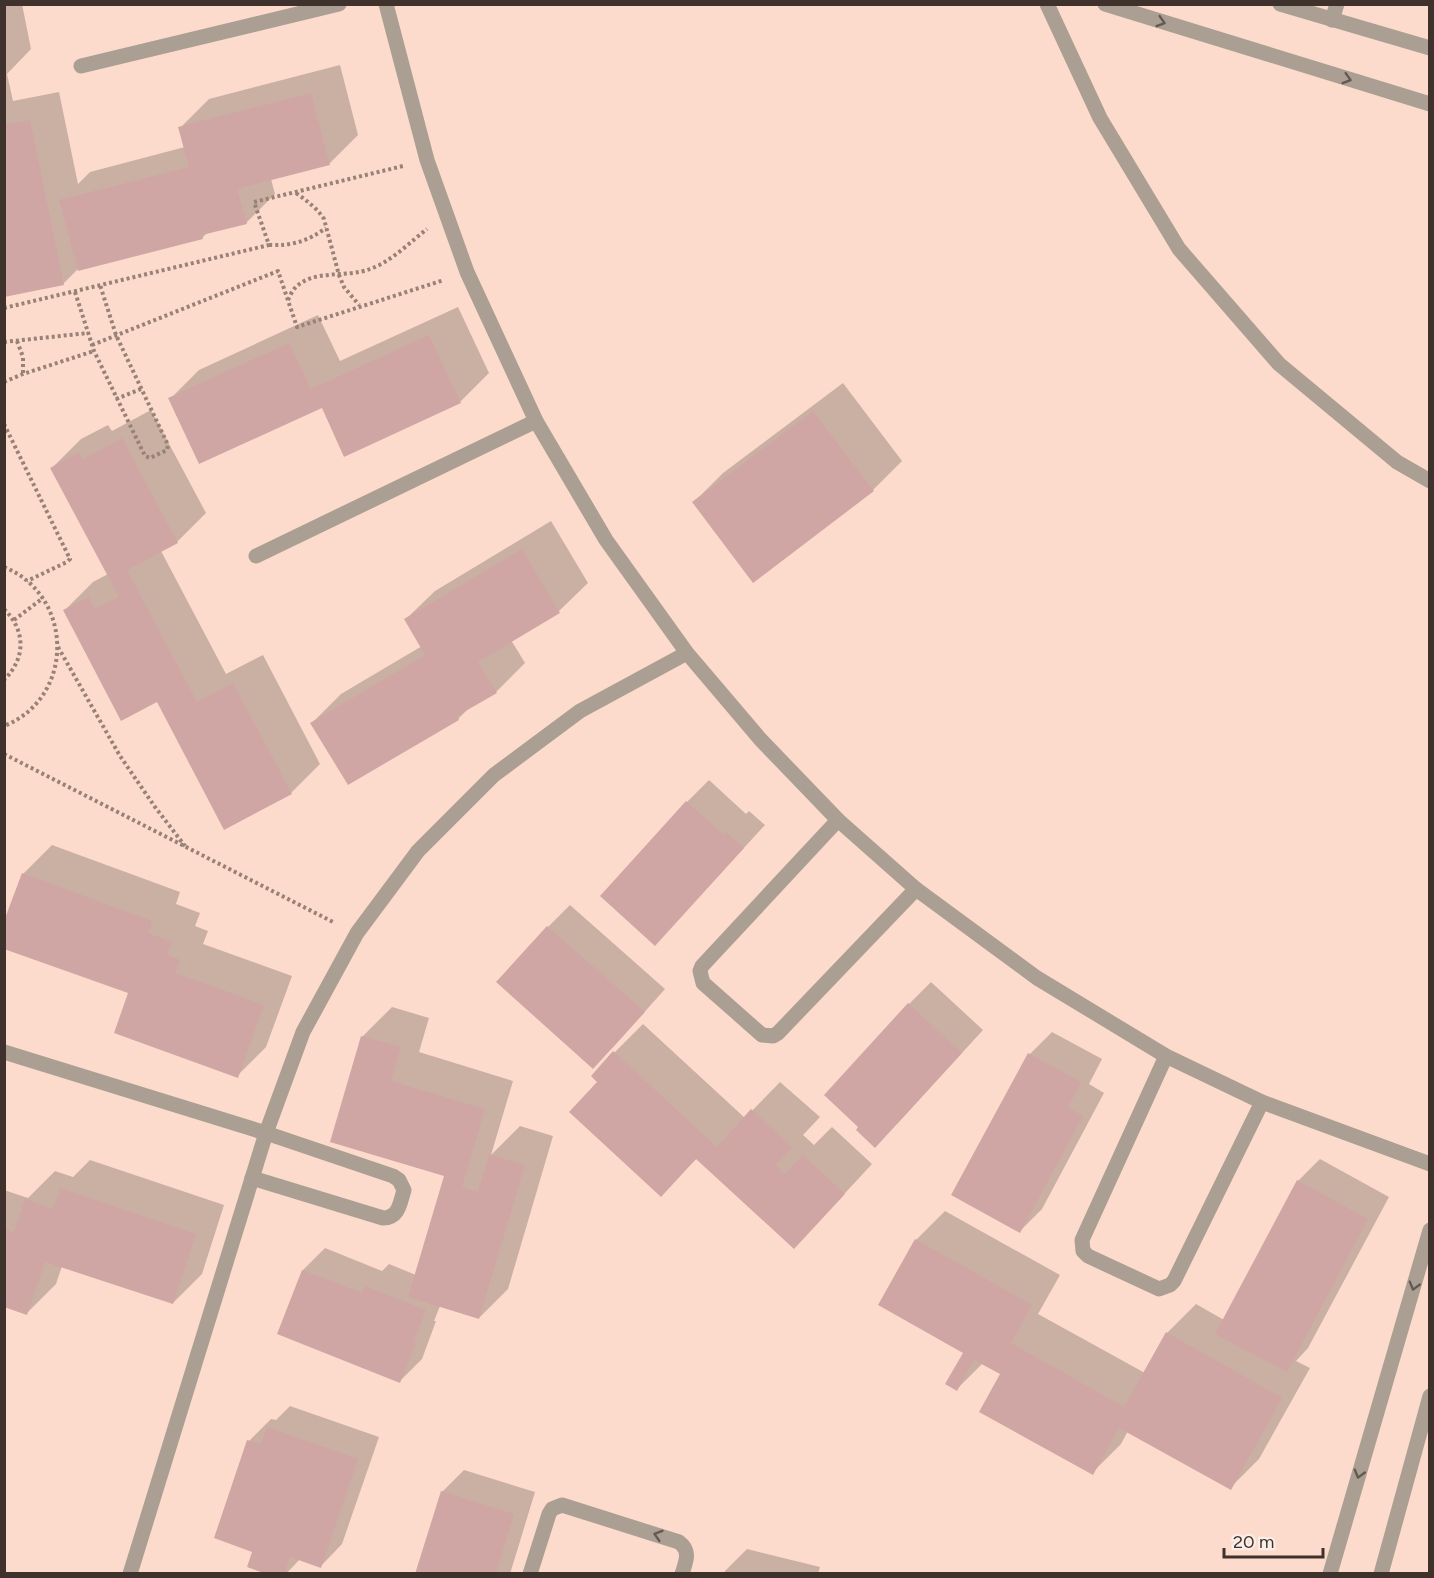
<svg xmlns="http://www.w3.org/2000/svg" width="1434" height="1578" viewBox="0 0 1434 1578" font-family="Figtree,sans-serif">
  <style>
    .shadow { fill: #0003 }
    .building { fill: #d0a6a4 }
    .lines { fill: none; stroke-linecap: round; stroke-linejoin: round }
    .path { stroke: #988177; stroke-width: 4; stroke-dasharray: 3 3; stroke-linecap: butt }
    .service { stroke: #aa9f92; stroke-width: 15 }
    .minor { stroke: #aa9f92; stroke-width: 15 }
    .oneway { stroke: #645850 }
  </style>
  <rect width="100%" height="100%" fill="#fddbcc"/>
  <path class="shadow" d="M4 4H22L31 49 7 74 13 101 59 92 78 184 90 172 185 147 180 128 209 99 340 65 358 135 329 164 271 179 275 194 246 223 208 232 202 238 79 268 63 284 4 295Z
    M458 307 489 373 460 402 323 406 170 399 199 370 318 315 340 361Z
    M843 383 902 461 873 490 694 502 723 473Z
    M151 410 206 513 177 542 161 551 226 674 263 655 320 764 291 793 157 700 64 611 93 582 108 574 52 468 81 439 108 425 112 431Z
    M551 521 588 583 559 611 511 640 525 663 496 692 470 707 458 719 349 783 312 723 341 694 422 646 406 619 435 591Z
    M709 780 746 814 749 811 765 825 676 922 687 802Z
    M52 845 180 892 176 904 200 913 195 926 208 931 203 944 292 976 266 1047 237 1076 130 992 23 874Z
    M570 905 665 989 615 1045 593 1067 498 982 548 927Z
    M931 982 983 1030 897 1124 909 1004Z
    M392 1007 429 1018 419 1052 513 1081 491 1155 520 1126 553 1136 508 1289 479 1318 440 1306 434 1321H436L422 1359 400 1381 279 1333 303 1270 325 1248 382 1271 389 1264 416 1275 446 1175 332 1141 363 1036Z
    M643 1024 745 1118 780 1082 820 1117 803 1135 814 1145 832 1127 872 1164 822 1218 697 1158 661 1195 599 1082 614 1053Z
    M1052 1032 1102 1059 1089 1084 1104 1093 1042 1209 1020 1231 1030 1054Z
    M1320 1159 1389 1197 1308 1348 1296 1361 1310 1368 1259 1459 1230 1488 1128 1431 1121 1444 1092 1473 1002 1374 983 1363 957 1389 965 1352 916 1240 945 1211 1060 1275 1038 1314 1145 1373 1167 1333 1196 1304 1224 1320 1298 1181Z
    M90 1160 224 1205 202 1274 173 1303 62 1266 56 1284 27 1313 4 1305V1190L28 1198 55 1171 73 1177Z
    M290 1406 379 1437 342 1544 320 1567 300 1559 286 1574H270L254 1551 249 1441 271 1419 276 1420Z
    M464 1470 535 1492 510 1574H417L442 1492Z
    M747 1549 820 1567 818 1574H724L725 1571Z"/>
  <path class="building" d="M311 93 330 165 237 189 247 224 202 235 203 239 78 271 59 200 189 167 178 127Z
    M30 120 64 285 4 297V125Z
    M429 335 461 403 344 457 322 408 199 464 168 398 289 343 311 389Z
    M813 411 874 491 753 583 692 502Z
    M122 438 178 543 127 570 197 702 233 683 292 794 224 830 157 702 121 721 63 610 89 597 95 609 119 597 50 468 79 452 83 459Z
    M522 549 560 613 478 662 497 693 457 716 459 720 348 785 310 723 425 655 404 619Z
    M686 801 724 835 726 832 744 848 655 946 600 896Z
    M22 873 152 921 148 933 172 942 167 955 180 960 175 973 264 1005 238 1078 114 1033 128 993 4 949V921Z
    M547 926 645 1012 593 1069 496 982Z
    M908 1003 962 1053 875 1148 856 1130 858 1127 824 1095Z
    M361 1036 401 1047 391 1081 485 1109 462 1187 478 1192 489 1154 525 1165 479 1319 408 1297 444 1176 330 1142Z
    M613 1051 717 1147 751 1109 792 1147 776 1165 785 1174 803 1155 845 1194 794 1249 696 1159 661 1197 569 1112 597 1082 591 1076Z
    M1028 1053 1081 1082 1068 1107 1083 1116 1020 1233 951 1195Z
    M1297 1180 1368 1219 1287 1372 1215 1334Z
    M60 1188 196 1234 173 1304 45 1262 27 1315 4 1307V1229L14 1232 25 1199 53 1209Z
    M915 1239 1032 1305 1011 1343 1124 1407 1166 1332 1282 1398 1231 1490 1119 1428 1093 1475 979 1412 1000 1374 974 1360 957 1391 945 1384 963 1353 878 1305Z
    M302 1270 362 1293 365 1286 426 1310 413 1343H416L400 1383 277 1334Z
    M267 1427 358 1459 321 1568 290 1557 284 1574H266L247 1567 252 1552 214 1538 247 1440 261 1444Z
    M441 1491 514 1514 496 1574H415Z"/>
  <g class="lines">
    <path class="path" d="M296 193C307 201 317 208 324 219L339 275 344 287 359 305
      M269 245C292 246 308 241 326 228
      M75 292 94 351 145 456 150 458 167 450 168 445 116 335 100 285
      M288 300C290 296 292 291 295 288 312 269 347 278 370 269 391 262 410 242 427 229
      M4 308 269 245 254 202 403 166
      M17 341 23 357V374
      M4 342 88 333
      M92 345 278 271 297 327 444 280
      M4 382 23 374 94 351
      M116 399 141 389
      M4 424 70 559 67 562 27 581
      M4 567C75 596 75 698 4 726
      M4 609C26 631 26 658 4 680
      M14 620 43 598
      M58 647 120 756 155 807 185 846
      M4 754 335 923"/>
    <path class="service" d="M1047 4 1100 118 1179 249 1279 364 1397 462 1430 481
      M1332 20 1337 4
      M81 66 339 4
      M256 556 536 421
      M838 820 702 966 700 971 703 983 762 1035 773 1036 778 1033 916 889
      M4 1052 266 1133 393 1176 399 1180 404 1190C400 1203 399 1218 383 1218L252 1178
      M1166 1056 1082 1240 1083 1251 1088 1256 1159 1289 1170 1285 1174 1281 1262 1102
      M530 1574 549 1514 552 1509 562 1505 679 1542C691 1551 686 1561 682 1574"/>
    <path class="minor" d="M386 4 427 160 467 272 536 421 606 540 687 653 760 739 838 820 916 889 1037 978 1166 1056 1262 1102 1430 1164
      M1105 4 1430 104
      M1280 4 1430 48
      M130 1574 266 1133 303 1032 357 933 418 851 494 775 580 711 687 653
      M1330 1574 1430 1230
      M1381 1574 1430 1396"/>
  </g>
  <defs><path id="oneway-chevron" d="M-2-3.5L2.5 0L-2 3.5" fill="none" stroke-width="1.6" stroke-linecap="round" stroke-linejoin="round" transform="scale(1.5)"/></defs>
  <g class="oneway">
    <use href="#oneway-chevron" transform="translate(1161 22) rotate(17)"/>
    <use href="#oneway-chevron" transform="translate(1347 79) rotate(17)"/>
    <use href="#oneway-chevron" transform="translate(1414 1286) rotate(106)"/>
    <use href="#oneway-chevron" transform="translate(1359 1474) rotate(106)"/>
    <use href="#oneway-chevron" transform="translate(658 1535) rotate(-163)"/>
  </g>
  <rect width="1434" height="1578" fill="none" stroke="#3f322c" stroke-width="12"/>
  <path d="M1224 1548v9h99v-9" fill="none" stroke="#3f322c" stroke-width="3"/>
  <text x="1233" y="1548" font-size="18" fill="#3f322c" stroke="#fbede7" stroke-width="4.5" paint-order="stroke">20 m</text>
</svg>
